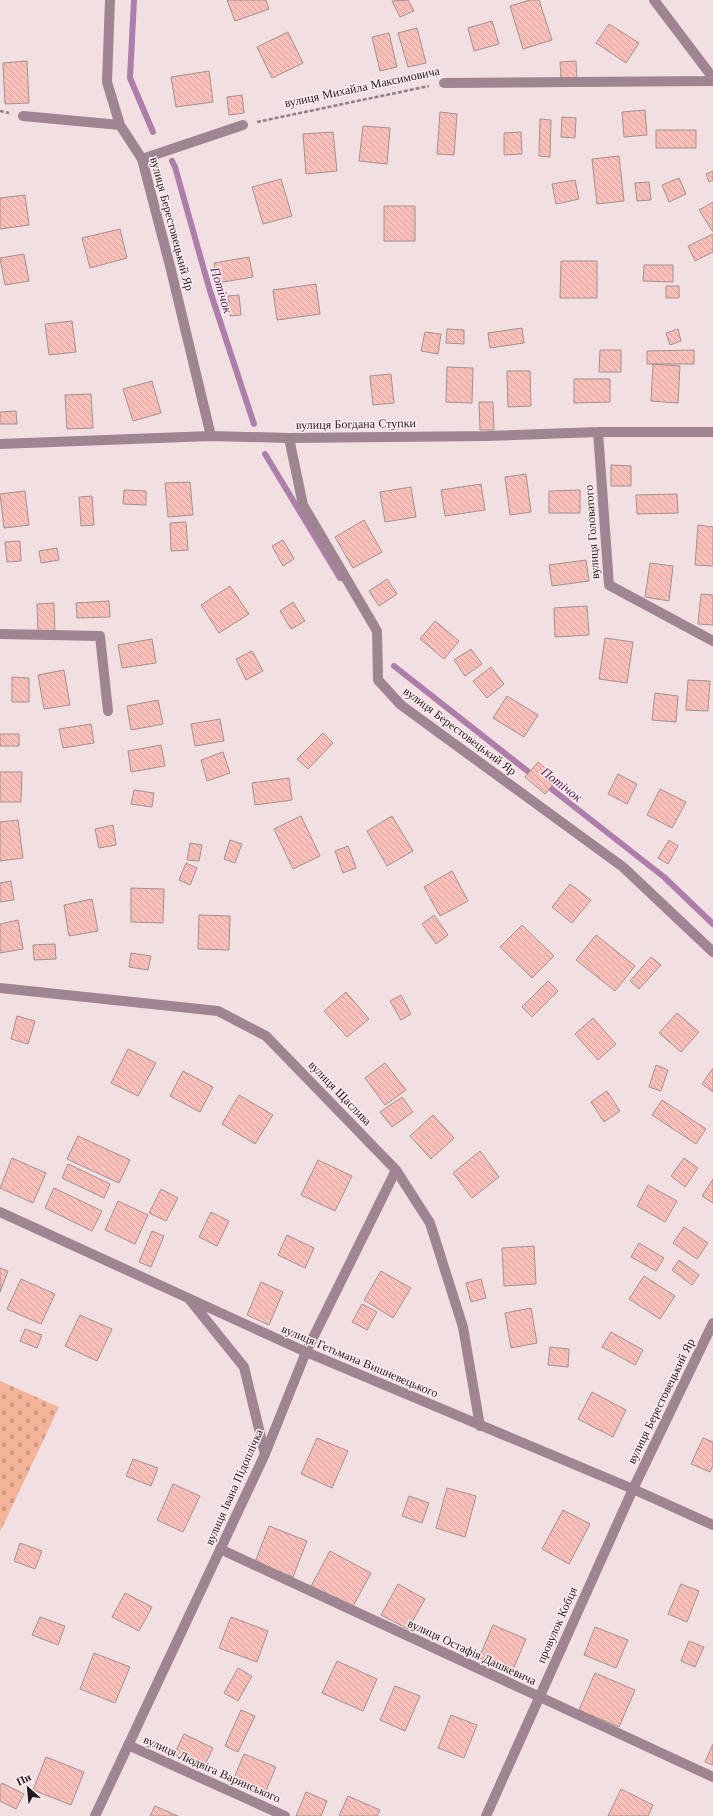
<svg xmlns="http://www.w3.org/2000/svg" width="713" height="1816" viewBox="0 0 713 1816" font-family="'Libre Baskerville',serif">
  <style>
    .cemetery { fill: url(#cemetery-stones) }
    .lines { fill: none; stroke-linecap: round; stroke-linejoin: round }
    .stream { stroke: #ad7eaa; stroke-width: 6 }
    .building { fill: url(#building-back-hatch); stroke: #a1918f }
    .path { stroke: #8d8082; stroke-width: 2.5; stroke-dasharray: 4 2; stroke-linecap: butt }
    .minor { stroke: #9f8492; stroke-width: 10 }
    .labels { text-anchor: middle; stroke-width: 3; stroke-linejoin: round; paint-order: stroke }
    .street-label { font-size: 12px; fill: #221b1c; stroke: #feedf0 }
    .water-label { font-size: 13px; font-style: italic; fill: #561c55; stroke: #feedf0 }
  </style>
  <defs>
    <pattern id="cemetery-stones" width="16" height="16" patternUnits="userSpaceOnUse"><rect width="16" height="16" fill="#f4b499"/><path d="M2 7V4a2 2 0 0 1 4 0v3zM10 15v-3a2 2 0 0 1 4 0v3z" fill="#d19a83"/></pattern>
    <pattern id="building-back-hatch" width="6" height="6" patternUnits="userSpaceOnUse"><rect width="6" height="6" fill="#fabfb9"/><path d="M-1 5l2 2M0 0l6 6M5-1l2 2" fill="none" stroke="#d6a49e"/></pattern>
  </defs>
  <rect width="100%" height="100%" fill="#f1dfe2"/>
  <path class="cemetery" d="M0 1381 59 1407 0 1532Z"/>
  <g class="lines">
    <path class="stream" d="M134 0 130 78 153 132
      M172 161 175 167 210 291 254 424
      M265 454 340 578
      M394 666 535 777
      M544 783 664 877 713 924"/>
  </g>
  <path class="building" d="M227 0H266L269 9 235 21Z
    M408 0 414 11 400 17 392 1Z
    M530 0H539L552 40 523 49 510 6Z
    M492 21 499 44 474 51 468 28Z
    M609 24 639 43 626 63 596 43Z
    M417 28 426 63 408 67 398 33Z
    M288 32 303 63 272 78 257 47Z
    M389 33 397 67 380 71 372 37Z
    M27 61 29 103 5 104 3 63Z
    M576 61 577 79 561 80 560 62Z
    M209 71 213 102 176 107 171 77Z
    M242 95 244 113 229 115 227 97Z
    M645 110 647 135 624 137 622 112Z
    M440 112 457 114 454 155 437 154Z
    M562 117 576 118 575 138 561 137Z
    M540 119 551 120 550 157 539 156Z
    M363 126 390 128 387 164 359 161Z
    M656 130H696V148H656Z
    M333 132 337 171 306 174 303 134Z
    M521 132 522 154 504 155V133Z
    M619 156 624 201 597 204 592 159Z
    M713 171V180L709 182 706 174Z
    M679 178 686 194 669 202 662 185Z
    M281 179 292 216 263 224 252 187Z
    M575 180 579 199 556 204 552 184Z
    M649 182 651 200 637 201 635 183Z
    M25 195 29 225 0 229V198Z
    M713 202V232L699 210Z
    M384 206H415V241H384Z
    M120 229 127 258 90 268 82 238Z
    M713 234V252L695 261 688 246Z
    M24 254 29 281 5 285 0 258Z
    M249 257 253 277 217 283 214 263Z
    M561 261H597V298H560Z
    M644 265H673V282L643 281Z
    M316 284 320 314 277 320 273 290Z
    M666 286H679V298H666Z
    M239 295 241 315 230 316 228 296Z
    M72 321 76 352 49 355 45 324Z
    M522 328 524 343 490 348 488 333Z
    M447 329 464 330V344L446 343Z
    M678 329 681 341 670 345 666 333Z
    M425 332 441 334 438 354 421 351Z
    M600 350H621V372H599Z
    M694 350V364H647V351Z
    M653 364 680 366 678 403 651 401Z
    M447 367 473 368 472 403 446 402Z
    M507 371H530L531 406 508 407Z
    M391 374 394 403 373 405 370 376Z
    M574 379H610V402L574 403Z
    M152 381 161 413 133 421 123 389Z
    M91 394 93 428 67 429 65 395Z
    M479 402H493L494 430H480Z
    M16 411 17 424H0V412Z
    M611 465 631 466V486H611Z
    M526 474 531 512 510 515 505 477Z
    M190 482 193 515 168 517 165 483Z
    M481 484 485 510 445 516 441 490Z
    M411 487 416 517 385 522 380 492Z
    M124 490 146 491V505L123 504Z
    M580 490V513H549V491Z
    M25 491 29 525 4 528 0 494Z
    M677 494 678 513 637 514 636 495Z
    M92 496 94 525 81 526 79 497Z
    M364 520 382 552 353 568 335 537Z
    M186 522 188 550 171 551 170 523Z
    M698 525 713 527V566L695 565Z
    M283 540 294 559 283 566 272 546Z
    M20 541 21 561 7 562 5 542Z
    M57 548 59 560 41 563 39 551Z
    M586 560 589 581 552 586 549 565Z
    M650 563 673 566 669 601 645 597Z
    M387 579 397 594 379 606 369 591Z
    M230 586 249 614 219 633 201 605Z
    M701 594 713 595V625L698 624Z
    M109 601 110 617 77 618 76 603Z
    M293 602 305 621 291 629 280 611Z
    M54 603 55 634 38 635 37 604Z
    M587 606 589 635 555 637 554 608Z
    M435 621 459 641 444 659 420 639Z
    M605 638 633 642 627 683 599 679Z
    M152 639 156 663 122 668 118 645Z
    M471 649 482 664 465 676 454 660Z
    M252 651 263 671 246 680 236 659Z
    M491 667 504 684 487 698 473 681Z
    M64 670 70 705 44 709 38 675Z
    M12 677 29 678V702H12Z
    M688 680 710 681 708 711 686 710Z
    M655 693 678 696 676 722 652 720Z
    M507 696 538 715 524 737 493 718Z
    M158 700 163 724 131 730 127 706Z
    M220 719 224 741 195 746 191 724Z
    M91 724 94 743 63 748 59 729Z
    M323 733 333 743 308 769 297 759Z
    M0 734H19V746H0Z
    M161 745 165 766 131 772 128 751Z
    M223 752 230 773 207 781 201 760Z
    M538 762 558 779 545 794 525 777Z
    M0 772H22L21 802H0Z
    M618 774 637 784 627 804 608 794Z
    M289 778 292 800 255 805 252 783Z
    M660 789 686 802 672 828 647 815Z
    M134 790 154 793 152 807 131 804Z
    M301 816 320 856 293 869 274 829Z
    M392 816 413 851 387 866 367 831Z
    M18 820 23 858 0 861V822Z
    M113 825 116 845 99 848 95 829Z
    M230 840 242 844 235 863 224 859Z
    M669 840 678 846 668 864 658 858Z
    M190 843 202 845 199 861 187 860Z
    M348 846 356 868 343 873 335 851Z
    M186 863 197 868 190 885 179 880Z
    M452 871 468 901 440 916 424 887Z
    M11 881 14 900 0 902V883Z
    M570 884 591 900 572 923 552 907Z
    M131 888 164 889 163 923 131 922Z
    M92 899 98 931 69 936 64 905Z
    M199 915 230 916 229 950 198 949Z
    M434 915 448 935 436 944 422 924Z
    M18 920 23 949 0 953V924Z
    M522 925 554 956 532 978 500 947Z
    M596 935 635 966 615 991 576 960Z
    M55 944 56 959 34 960 33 945Z
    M131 953 151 956 148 970 129 967Z
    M651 957 661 965 639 989 630 981Z
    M548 981 558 991 532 1017 522 1007Z
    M346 992 369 1019 347 1037 324 1011Z
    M401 995 411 1014 401 1020 390 1001Z
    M677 1013 699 1032 681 1052 659 1033Z
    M17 1016 35 1021 28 1044 11 1039Z
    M593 1018 616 1044 598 1060 575 1034Z
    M128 1049 156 1063 138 1096 111 1083Z
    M385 1063 406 1090 385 1105 365 1078Z
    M656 1065 668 1070 661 1091 649 1087Z
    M713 1068V1092L702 1084Z
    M183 1071 213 1087 200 1112 170 1096Z
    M607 1091 620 1111 604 1122 591 1102Z
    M239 1095 273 1115 255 1144 222 1124Z
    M402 1097 413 1112 392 1127 380 1112Z
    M662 1100 706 1129 696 1144 652 1115Z
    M433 1115 454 1138 431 1159 410 1136Z
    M78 1136 130 1160 119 1183 67 1159Z
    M480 1151 499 1177 472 1198 453 1173Z
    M12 1158 46 1173 33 1203 0 1188Z
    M684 1158 698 1168 685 1187 671 1176Z
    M318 1160 352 1176 335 1211 301 1195Z
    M68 1164 110 1184 104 1198 62 1178Z
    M713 1179V1203L702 1196Z
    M648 1185 677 1201 665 1222 637 1206Z
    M54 1188 102 1211 92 1231 45 1208Z
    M161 1189 178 1198 166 1221 149 1213Z
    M118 1201 148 1215 135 1244 105 1230Z
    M211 1212 229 1221 217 1246 199 1237Z
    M684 1227 708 1243 697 1259 673 1243Z
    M152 1231 164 1236 151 1267 139 1262Z
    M287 1235 314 1248 305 1268 278 1255Z
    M639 1243 664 1258 656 1271 631 1257Z
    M534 1246 536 1284 504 1286 502 1248Z
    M679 1260 699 1275 692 1285 672 1270Z
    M0 1268 8 1271 0 1292Z
    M381 1271 411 1288 393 1318 364 1300Z
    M644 1276 675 1296 660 1319 629 1299Z
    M21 1279 55 1294 41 1324 7 1309Z
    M481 1279 486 1298 471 1302 466 1283Z
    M261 1282 283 1292 269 1325 247 1315Z
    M362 1304 377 1312 367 1330 352 1322Z
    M531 1308 537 1343 511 1348 505 1313Z
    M80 1315 112 1329 97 1361 65 1346Z
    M25 1329 42 1335 37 1348 20 1341Z
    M611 1332 643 1350 635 1365 602 1347Z
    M550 1347 569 1349 568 1367 548 1365Z
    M592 1392 626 1410 613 1437 578 1419Z
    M317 1438 348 1451 332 1488 301 1474Z
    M703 1438 713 1442V1466L710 1472 691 1464Z
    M133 1459 158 1468 151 1486 126 1476Z
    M173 1484 200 1496 183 1532 157 1520Z
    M447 1488 476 1496 465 1537 436 1528Z
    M409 1496 429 1503 422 1523 402 1516Z
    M563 1510 590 1524 569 1564 542 1549Z
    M269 1526 307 1541 293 1577 255 1562Z
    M20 1543 42 1551 35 1569 14 1561Z
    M330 1551 371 1573 351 1610 310 1588Z
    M398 1584 425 1599 408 1629 381 1615Z
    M681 1584 699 1591 687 1622 668 1614Z
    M125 1593 152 1607 139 1631 112 1617Z
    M40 1617 65 1626 58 1645 32 1635Z
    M231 1617 268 1631 257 1662 219 1648Z
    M493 1625 526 1639 512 1672 479 1658Z
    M595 1627 628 1640 616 1668 584 1655Z
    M689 1641 704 1647 695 1667 681 1661Z
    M94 1653 130 1667 115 1703 80 1689Z
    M337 1661 377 1679 363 1711 322 1693Z
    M238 1668 252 1676 238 1701 224 1693Z
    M595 1673 635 1690 619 1727 579 1710Z
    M395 1686 420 1696 405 1731 380 1720Z
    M241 1710 255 1716 238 1752 225 1746Z
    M451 1715 477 1725 464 1758 438 1748Z
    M184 1734 213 1748 203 1769 174 1755Z
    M713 1744V1765L705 1762Z
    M244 1754 276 1767 263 1797 232 1783Z
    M46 1757 84 1772 71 1805 33 1790Z
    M2 1783 24 1794 16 1809 0 1801V1786Z
    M621 1789 653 1805 648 1816H608Z
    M306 1792 327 1801 321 1816H296Z
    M348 1796 380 1810 377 1816H339Z
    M155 1806 178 1816H150Z"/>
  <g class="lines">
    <path class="path" d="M0 111 9 113
      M257 122 429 86"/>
    <path class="minor" d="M110 0 107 82 120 125 142 159 170 266 211 436
      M654 0 713 78
      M444 83 713 81
      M23 116 120 125
      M142 159 243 125
      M598 432 609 585 713 641
      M289 438 303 505 377 631 378 680 401 705 623 867 713 952
      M0 444 211 436 289 438 487 436 598 432H713
      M0 634 100 636 108 711
      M0 988 218 1011 266 1036 396 1170 430 1223 463 1327 480 1426
      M0 1212 306 1352 633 1489 713 1525
      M190 1300 244 1367 265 1454
      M220 1549 713 1777
      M128 1745 285 1816
      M95 1816 265 1454 306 1352 396 1170
      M486 1816 633 1489 713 1323"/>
  </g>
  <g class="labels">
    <g class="street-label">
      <text transform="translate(362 87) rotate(-12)" y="4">вулиця Михайла Максимовича</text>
      <text transform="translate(172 224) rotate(75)" y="4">вулиця Берестовецький Яр</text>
      <text transform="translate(356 424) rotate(-1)" y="4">вулиця Богдана Ступки</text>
      <text transform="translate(592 532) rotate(-94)" y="4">вулиця Головатого</text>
      <text transform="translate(460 731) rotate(37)" y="4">вулиця Берестовецький Яр</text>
      <text transform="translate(340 1093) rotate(46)" y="4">вулиця Щаслива</text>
      <text transform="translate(360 1361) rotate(23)" y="4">вулиця Гетьмана Вишневецького</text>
      <text transform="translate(661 1401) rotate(-64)" y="4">вулиця Берестовецький Яр</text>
      <text transform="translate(234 1487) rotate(-66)" y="4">вулиця Івана Підоплічка</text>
      <text transform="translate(557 1625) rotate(-66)" y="4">провулок Кобця</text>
      <text transform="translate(472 1652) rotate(25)" y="4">вулиця Остафія Дашкевича</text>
      <text transform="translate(212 1769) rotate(24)" y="4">вулиця Людвіга Варинського</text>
    </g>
    <g class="water-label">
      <text transform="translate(222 290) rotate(73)" y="5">Потічок</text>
      <text transform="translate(562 784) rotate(38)" y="5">Потічок</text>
    </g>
  </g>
  <g transform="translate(28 1788) rotate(333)" stroke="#feedf0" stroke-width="3" paint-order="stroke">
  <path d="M0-3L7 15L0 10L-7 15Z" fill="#221b1c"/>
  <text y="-6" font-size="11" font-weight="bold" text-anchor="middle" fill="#221b1c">Пн</text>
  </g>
</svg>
